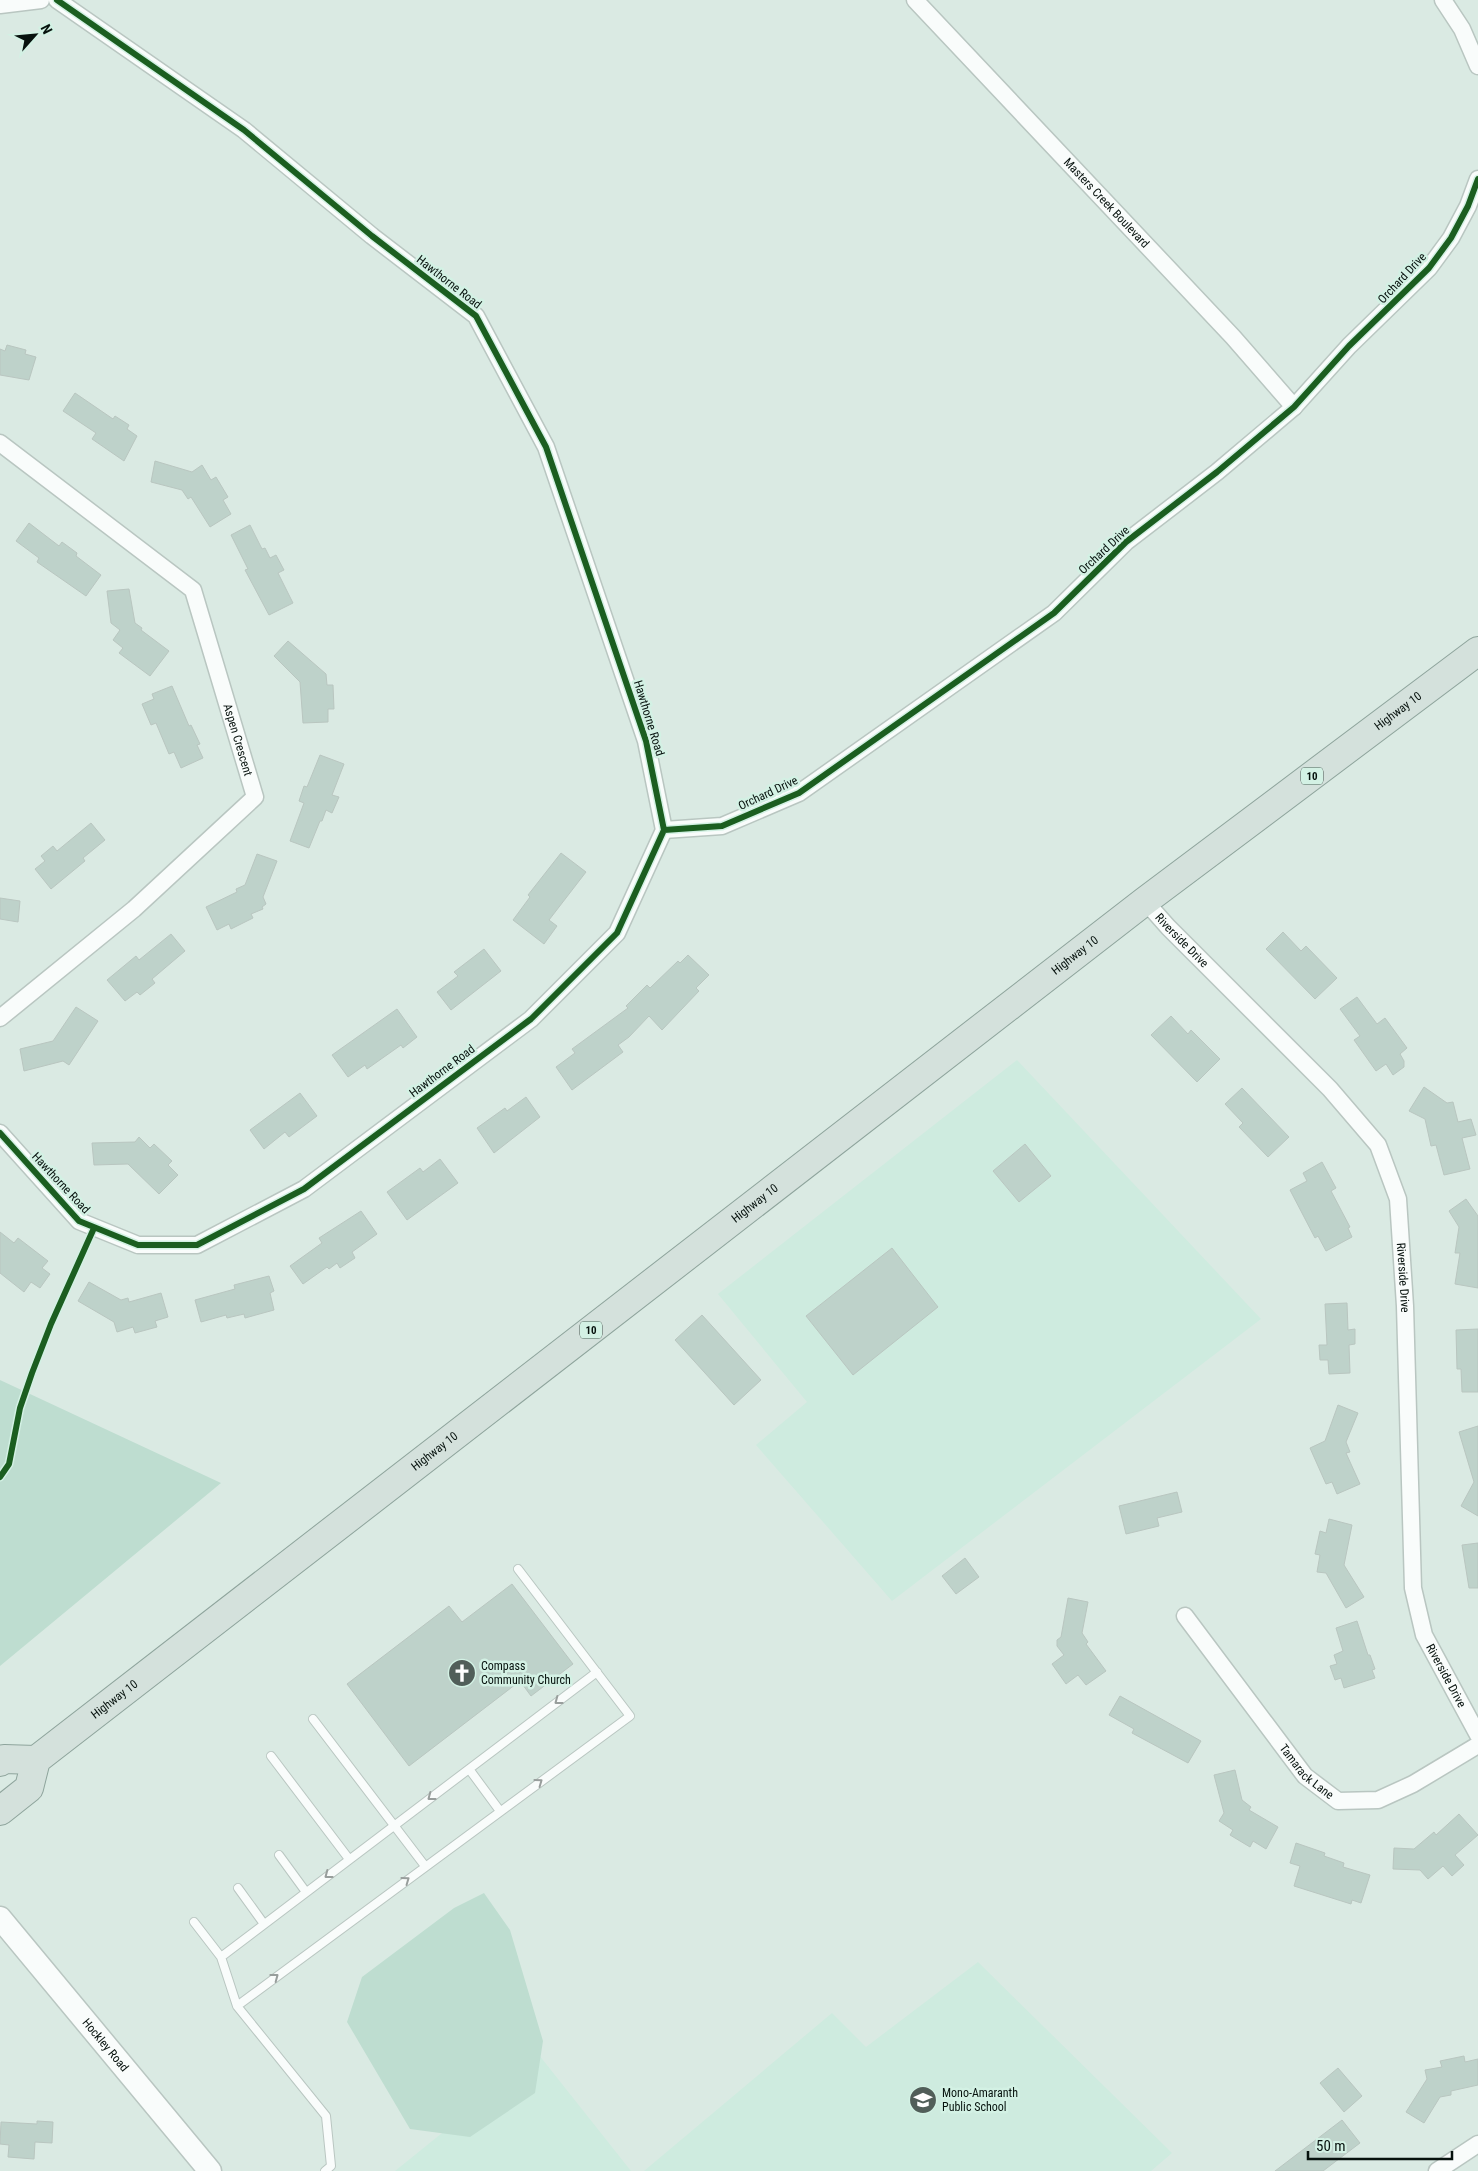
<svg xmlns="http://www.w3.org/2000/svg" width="1478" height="2171" viewBox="0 0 1478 2171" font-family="'Roboto Condensed',sans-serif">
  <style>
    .built { fill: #ceebdf }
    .green { fill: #beddd0 }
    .building { fill: #bed2ca; stroke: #b9c6c0 }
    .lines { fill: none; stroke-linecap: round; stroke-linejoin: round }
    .service-casing { stroke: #b9c6c1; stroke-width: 10 }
    .minor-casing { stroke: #b9c6c1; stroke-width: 19 }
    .secondary-casing { stroke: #b9c6c1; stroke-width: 25 }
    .trunk-casing { stroke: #8ea49c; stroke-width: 30 }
    .service { stroke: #f9fcfb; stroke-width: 8 }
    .minor { stroke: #f9fcfb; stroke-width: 16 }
    .secondary { stroke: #f9fcfb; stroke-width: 22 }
    .trunk { stroke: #d4e1dc; stroke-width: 28 }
    .cycleway-casing { stroke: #d3f1e4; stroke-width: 9 }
    .cycleway { stroke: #1b5e20; stroke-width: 6 }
    .oneway { stroke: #989e9c }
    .labels { text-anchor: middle; stroke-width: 5; stroke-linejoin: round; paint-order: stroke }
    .shield { fill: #d3f1e4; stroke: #44554e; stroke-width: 1 }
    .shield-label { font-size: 11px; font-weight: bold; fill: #07120e }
    .street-label { font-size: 12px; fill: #07120e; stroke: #d3f1e4 }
    .poi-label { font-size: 12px; fill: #07120e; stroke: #d3f1e4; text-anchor: start }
  </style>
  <rect width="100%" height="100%" fill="#daeae3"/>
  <path class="built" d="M1017 1060 1261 1319 892 1601 756 1445 807 1402 718 1294Z
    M978 1962 1172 2153 1151 2171H644L832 2013 866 2047Z
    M539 2055 631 2171H395Z"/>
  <path class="green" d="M0 1380 221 1483 0 1666Z
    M484 1893 510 1930 543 2041 535 2093 470 2137 410 2129 347 2022 362 1977 454 1908Z"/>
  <path class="building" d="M7 345 26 350 25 354 36 357 29 380 0 375V349L5 351Z
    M75 393 113 419 115 416 129 425 127 429 137 436 124 461 92 439 96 433 63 411Z
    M155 461 192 472 202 465 211 480 216 477 228 497 223 500 231 514 210 527 191 497 188 499 182 490 151 482Z
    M29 523 59 546 62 542 77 553 76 556 101 575 86 596 37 562 39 558 16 541Z
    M250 525 262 549 265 548 270 558 276 555 284 570 278 573 293 603 269 615 245 570 248 569 231 535Z
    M129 589 135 623 142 628 141 630 169 651 150 676 119 653 123 648 113 640 120 630 111 623 107 591Z
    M288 641 326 674 327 685H333L334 709H328V722L303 723 300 682 274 656Z
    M172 686 189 726 191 725 200 744 197 745 203 758 181 768 174 752 169 754 156 723 151 725 142 704 154 699 152 694Z
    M320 755 344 764 332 795 339 797 332 813 326 810 322 821H320L309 848 290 841 304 803 299 801 304 786 307 787Z
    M91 823 105 840 83 858 85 861 51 889 35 869 45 861 41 856 53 846 57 851Z
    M561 853 586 872 549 920 557 926 544 944 513 920 530 897 528 895Z
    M257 854 277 861 263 897 266 904 262 907 263 909 251 914 253 918 231 929 229 924 217 930 206 907 237 892 236 889 245 885Z
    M0 898 20 901 18 922 0 919Z
    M1283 932 1301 951 1306 946 1337 978 1315 999 1266 949Z
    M171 934 185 951 152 979 155 983 140 995 137 992 125 1001 107 980 136 956 139 960Z
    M484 949 501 971 451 1010 437 992 458 976 454 972Z
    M688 955 709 975 696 988 699 991 662 1030 649 1016 629 1037 618 1045 623 1052 572 1090 556 1067 575 1053 572 1049 628 1008 626 1006 647 985 650 988 678 961 680 963Z
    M1357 997 1377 1024 1385 1018 1407 1048 1400 1054 1404 1061V1067L1393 1075 1386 1064 1376 1071 1354 1040 1360 1036 1340 1009Z
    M76 1007 98 1021 69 1065 63 1061 24 1071 20 1049 53 1041Z
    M397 1009 417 1037 403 1048 401 1045 367 1069 365 1065 348 1077 332 1055Z
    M1171 1016 1188 1034 1191 1030 1220 1059 1197 1082 1151 1035Z
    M1424 1087 1447 1103 1453 1102 1458 1122 1471 1119 1476 1135 1462 1138 1470 1169 1444 1175 1436 1145 1431 1146 1425 1119 1409 1111Z
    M1242 1088 1289 1137 1268 1157 1239 1127 1243 1123 1225 1104Z
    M300 1093 317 1116 289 1137 285 1132 264 1149 250 1130Z
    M526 1097 540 1117 494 1153 477 1128 505 1108 507 1111Z
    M139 1137 150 1148 154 1144 172 1161 168 1165 178 1175 159 1194 128 1164 94 1165 92 1143 135 1142Z
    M1025 1144 1051 1176 1019 1202 993 1171Z
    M440 1159 458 1183 407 1220 387 1192 420 1168 423 1172Z
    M1322 1162 1336 1188 1331 1191 1350 1227 1348 1228 1352 1237 1326 1251 1318 1236 1315 1238 1290 1190 1307 1181 1303 1173Z
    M1466 1199 1478 1216V1288L1455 1284 1460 1253H1455L1459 1227 1449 1211Z
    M361 1211 377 1234 352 1252 355 1258 340 1268 337 1263 329 1269 327 1267 303 1284 290 1266 322 1243 319 1238Z
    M0 1232 14 1243 18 1238 48 1261 42 1268 50 1274 40 1288 31 1282 24 1292 0 1273Z
    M892 1248 938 1307 853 1375 806 1316Z
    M269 1276 274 1291 270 1293 274 1310 245 1318 244 1314 227 1318 226 1315 201 1322 195 1300 235 1289 234 1285Z
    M89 1282 121 1300 128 1298 129 1302 161 1293 168 1317 155 1321 157 1327 135 1333 133 1327 117 1332 114 1322 78 1301Z
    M1347 1303 1348 1330 1355 1329V1344L1349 1345 1350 1373 1329 1374 1328 1360H1320L1319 1345H1327L1325 1304Z
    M702 1315 761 1380 734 1405 675 1340Z
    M1478 1329V1392H1462L1461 1369H1457L1456 1330Z
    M1338 1405 1358 1413 1346 1442 1350 1452 1346 1453 1360 1484 1337 1494 1332 1482 1326 1484 1310 1448 1325 1441Z
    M1478 1426V1516L1461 1506 1474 1482 1459 1432Z
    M1177 1492 1182 1512 1157 1518 1159 1526 1126 1534 1119 1506Z
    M1329 1519 1352 1525 1344 1565 1364 1597 1346 1608 1326 1573 1317 1572 1320 1555 1315 1554 1320 1531 1326 1533Z
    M1478 1543V1588H1469L1462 1545Z
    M965 1558 979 1577 956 1594 942 1576Z
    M512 1584 573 1664 531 1696 520 1681 409 1766 347 1684 449 1606 462 1622Z
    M1068 1598 1088 1602 1082 1633 1088 1642 1086 1644 1106 1671 1086 1685 1078 1675 1066 1684 1052 1664 1064 1655 1057 1646V1640L1061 1637Z
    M1357 1621 1368 1655H1370L1375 1669 1372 1670 1375 1678 1344 1688 1341 1678 1335 1680 1330 1666 1337 1664 1334 1655 1343 1651 1336 1628Z
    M1120 1696 1201 1741 1188 1763 1132 1733 1134 1729 1109 1715Z
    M1235 1770 1242 1800 1251 1807 1249 1810 1278 1827 1266 1849 1253 1841 1250 1847 1230 1835 1233 1830 1219 1821 1224 1813 1214 1775Z
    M1459 1814 1478 1835 1455 1855 1464 1865 1452 1876 1443 1866 1428 1879 1420 1870 1393 1869 1394 1848 1414 1849 1434 1832 1436 1835Z
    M1296 1843 1325 1853 1324 1856 1344 1863 1343 1867 1370 1875 1361 1903 1352 1900 1351 1904 1294 1886 1300 1866 1290 1863Z
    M1464 2056 1465 2062 1478 2059V2085L1451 2091V2095L1440 2097 1424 2123 1406 2112 1427 2079 1425 2070 1442 2067 1440 2061Z
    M1338 2068 1362 2096 1344 2112 1320 2083Z
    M1342 2120 1360 2143 1323 2171H1275Z
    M37 2121 53 2122 52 2143 35 2142 34 2159 8 2157 9 2145 0 2144 1 2122 37 2124Z"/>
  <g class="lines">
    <g class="service-casing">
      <path id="service" d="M313 1719 425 1866
        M271 1756 349 1859
        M469 1769 500 1811
        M279 1855 306 1892
        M238 1888 264 1924
        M194 1922 221 1957 237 2006 326 2116 331 2166 325 2171
        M221 1957 597 1672
        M237 2006 630 1716 518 1569"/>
    </g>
    <g class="minor-casing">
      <g id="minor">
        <path id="s1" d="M915 0 1233 337 1294 407"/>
        <path d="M1443 0 1462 29 1478 66"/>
        <path d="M0 5 41 0"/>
        <path id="s2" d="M0 443 193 590 255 797 134 909 0 1018"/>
        <path d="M664 830 722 826 799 793 1054 613 1126 542 1217 472 1294 407 1349 346 1429 268 1451 238 1468 206 1478 179"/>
        <path id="s3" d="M1145 901 1168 927 1330 1089 1378 1145 1398 1199 1405 1306 1413 1588 1424 1635 1478 1735"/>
        <path d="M0 1133 79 1221 138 1245H197L304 1189 531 1019 617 933 664 830 646 741 546 447 476 316 372 236 244 130 57 0"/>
        <path id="s4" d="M1185 1616 1305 1776 1338 1801 1378 1800 1413 1784 1478 1745"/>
        <path d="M1437 2171 1478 2144"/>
      </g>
    </g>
    <g class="secondary-casing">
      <g id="secondary">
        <path id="s5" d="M0 1918 210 2171"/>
      </g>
    </g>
    <g class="trunk-casing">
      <g id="trunk">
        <path d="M0 1762 4 1759 36 1760"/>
        <path id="s6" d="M0 1811 29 1788 36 1760 1145 901 1478 651"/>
      </g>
    </g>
    <use href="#service" class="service"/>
    <use href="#minor" class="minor"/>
    <use href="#secondary" class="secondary"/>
    <use href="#trunk" class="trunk"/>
    <g class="cycleway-casing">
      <path id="cycleway" d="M664 830 722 826 799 793 1054 613 1126 542 1217 472 1294 407 1349 346 1429 268 1451 238 1468 206 1478 179
        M0 1133 79 1221 138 1245H197L304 1189 531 1019 617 933 664 830 646 741 546 447 476 316 372 236 244 130 57 0
        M0 1477 9 1464 20 1408 32 1373 51 1324 94 1228"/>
    </g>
    <use href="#cycleway" class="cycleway"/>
  </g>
  <defs><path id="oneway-chevron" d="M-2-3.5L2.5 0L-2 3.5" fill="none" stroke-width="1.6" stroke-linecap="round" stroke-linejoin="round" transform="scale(1.25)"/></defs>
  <g class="oneway">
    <use href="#oneway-chevron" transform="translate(558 1701) rotate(143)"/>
    <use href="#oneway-chevron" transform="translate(539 1782) rotate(-36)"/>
    <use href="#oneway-chevron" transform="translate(431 1797) rotate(143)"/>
    <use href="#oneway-chevron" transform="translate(328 1875) rotate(143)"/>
    <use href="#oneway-chevron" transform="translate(406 1880) rotate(-36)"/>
    <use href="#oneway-chevron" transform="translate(275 1977) rotate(-37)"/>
  </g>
  <defs>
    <g id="church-disc" transform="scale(1.4375)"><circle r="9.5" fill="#515e59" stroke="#d3f1e4"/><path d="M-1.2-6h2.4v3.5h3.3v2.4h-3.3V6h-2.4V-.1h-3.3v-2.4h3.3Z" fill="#fff"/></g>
    <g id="school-disc" transform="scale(1.4375)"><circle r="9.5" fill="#515e59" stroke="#d3f1e4"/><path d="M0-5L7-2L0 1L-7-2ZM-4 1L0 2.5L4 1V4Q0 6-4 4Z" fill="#fff"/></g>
  </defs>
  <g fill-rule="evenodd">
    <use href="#church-disc" x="462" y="1673"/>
    <use href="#school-disc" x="923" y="2100"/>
  </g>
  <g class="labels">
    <g class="shield">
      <rect x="1301" y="767.5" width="22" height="17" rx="4"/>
      <rect x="580" y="1321.5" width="22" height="17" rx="4"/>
    </g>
    <g class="shield-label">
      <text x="1312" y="780">10</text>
      <text x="591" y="1334">10</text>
    </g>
    <g class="street-label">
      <text dy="4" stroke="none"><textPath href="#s1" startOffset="279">Masters Creek Boulevard</textPath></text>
      <text transform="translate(1402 278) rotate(-47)" y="4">Orchard Drive</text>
      <text transform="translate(449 282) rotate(38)" y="4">Hawthorne Road</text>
      <text transform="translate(1104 550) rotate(-43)" y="4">Orchard Drive</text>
      <text dy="4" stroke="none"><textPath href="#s6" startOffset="1785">Highway 10</textPath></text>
      <text transform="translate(649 718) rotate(73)" y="4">Hawthorne Road</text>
      <text dy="4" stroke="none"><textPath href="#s2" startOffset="399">Aspen Crescent</textPath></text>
      <text transform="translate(768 793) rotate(-25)" y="4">Orchard Drive</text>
      <text dy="4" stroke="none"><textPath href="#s3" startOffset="54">Riverside Drive</textPath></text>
      <text dy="4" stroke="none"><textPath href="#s6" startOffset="1380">Highway 10</textPath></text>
      <text transform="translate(442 1071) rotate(-37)" y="4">Hawthorne Road</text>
      <text transform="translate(61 1183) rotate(47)" y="4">Hawthorne Road</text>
      <text dy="4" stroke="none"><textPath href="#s6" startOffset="975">Highway 10</textPath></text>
      <text dy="4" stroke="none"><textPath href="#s3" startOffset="474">Riverside Drive</textPath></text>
      <text dy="4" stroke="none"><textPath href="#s6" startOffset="570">Highway 10</textPath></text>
      <text dy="4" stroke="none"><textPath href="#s3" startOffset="879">Riverside Drive</textPath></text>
      <text dy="4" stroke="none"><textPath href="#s6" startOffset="165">Highway 10</textPath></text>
      <text dy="4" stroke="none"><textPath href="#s4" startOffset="198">Tamarack Lane</textPath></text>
      <text dy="4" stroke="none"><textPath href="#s5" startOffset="165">Hockley Road</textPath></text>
    </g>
    <g class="poi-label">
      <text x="481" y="1670">Compass<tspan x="481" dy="14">Community Church</tspan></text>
      <text x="942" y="2097">Mono-Amaranth<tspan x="942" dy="14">Public School</tspan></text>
    </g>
  </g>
  <g transform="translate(35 35) rotate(63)" stroke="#d3f1e4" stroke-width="4" paint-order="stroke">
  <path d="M0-4L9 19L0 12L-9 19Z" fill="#07120e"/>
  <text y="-8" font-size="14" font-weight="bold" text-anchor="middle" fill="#07120e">N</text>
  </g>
  <path d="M1308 2151v8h144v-8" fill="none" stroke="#07120e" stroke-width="2.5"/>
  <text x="1316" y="2151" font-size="15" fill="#07120e" stroke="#d3f1e4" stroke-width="4" paint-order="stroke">50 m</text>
</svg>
